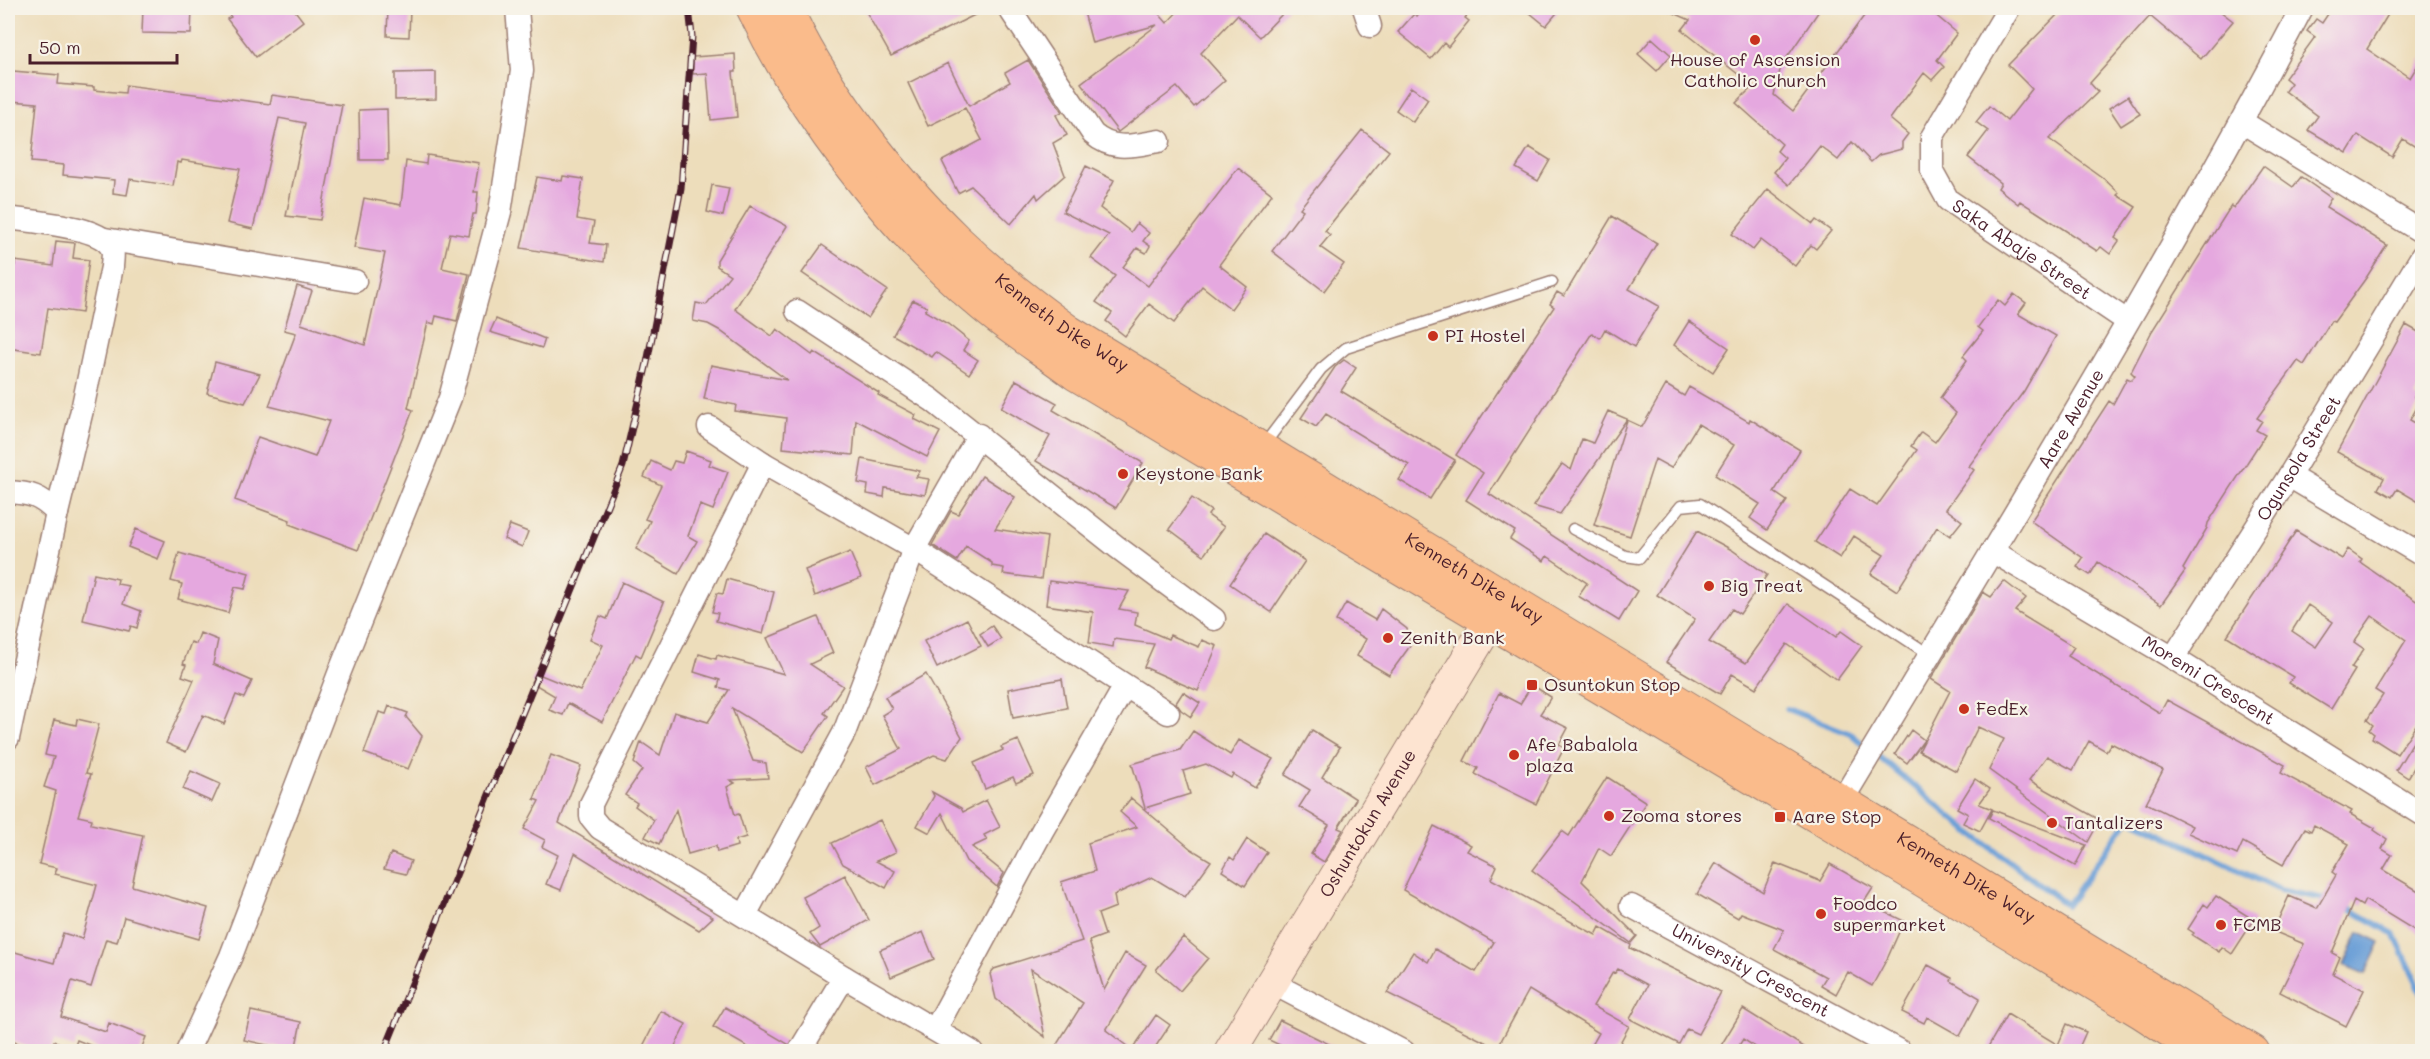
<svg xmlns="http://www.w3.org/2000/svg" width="2430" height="1059" viewBox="0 0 2430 1059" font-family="Mali,sans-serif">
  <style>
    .water { fill: #6a9fd7; stroke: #5a5f81; stroke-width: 1.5 }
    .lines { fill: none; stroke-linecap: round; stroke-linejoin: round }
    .stream { stroke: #6a9fd7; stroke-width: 6 }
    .building { fill: #e5a8df; fill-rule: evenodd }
    .service-casing { stroke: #9c7e73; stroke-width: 13 }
    .minor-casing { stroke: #9c7e73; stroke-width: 25 }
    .secondary-casing { stroke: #9c7e73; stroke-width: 34 }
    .trunk-casing { stroke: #9c7e73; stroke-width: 35 }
    .service { stroke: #fff; stroke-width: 10 }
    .minor { stroke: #fff; stroke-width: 22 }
    .secondary { stroke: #fde4d1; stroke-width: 32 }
    .trunk { stroke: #fabb8b; stroke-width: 33 }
    .rail-casing { stroke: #4a1f2b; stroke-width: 7 }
    .rail { stroke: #f7f3e8; stroke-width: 4.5; stroke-dasharray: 14; stroke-linecap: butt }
    .poi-dot { fill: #c8321e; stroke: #f7f3e8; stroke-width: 2 }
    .labels { text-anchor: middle; stroke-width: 4.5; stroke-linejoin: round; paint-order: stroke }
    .poi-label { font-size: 18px; fill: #4a1f2b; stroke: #f7f3e8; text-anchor: start }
    .street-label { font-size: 18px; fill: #4a1f2b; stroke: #f7f3e8 }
  </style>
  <rect width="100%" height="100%" fill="#f7f3e8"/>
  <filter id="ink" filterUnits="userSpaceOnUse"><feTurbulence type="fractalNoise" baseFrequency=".0167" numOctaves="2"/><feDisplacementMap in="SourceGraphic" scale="12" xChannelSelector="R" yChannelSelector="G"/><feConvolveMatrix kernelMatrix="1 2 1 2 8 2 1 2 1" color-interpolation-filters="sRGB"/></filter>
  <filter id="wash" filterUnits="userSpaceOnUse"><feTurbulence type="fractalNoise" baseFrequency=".008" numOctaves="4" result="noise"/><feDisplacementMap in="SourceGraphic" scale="24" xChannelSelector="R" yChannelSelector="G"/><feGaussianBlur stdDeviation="1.35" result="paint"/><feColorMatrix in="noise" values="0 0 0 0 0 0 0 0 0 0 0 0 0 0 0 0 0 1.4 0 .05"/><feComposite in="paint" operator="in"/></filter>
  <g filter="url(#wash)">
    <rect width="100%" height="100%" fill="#edddbb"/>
    <path class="water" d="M2359 932 2380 942 2365 974 2344 965Z"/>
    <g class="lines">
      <path class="stream" d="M1787 709 1851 734 1971 833 2067 905 2129 818 2280 890 2329 900
        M2344 906 2394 934 2422 993"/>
    </g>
    <g id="blocks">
      <path class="building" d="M143 8H192L191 34 142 33Z
        M224 8H293L303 21 256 57 227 19 231 17Z
        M388 8H410L409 37 387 36Z
        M864 8H989L891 56Z
        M1083 8H1154L1167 23 1181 8H1288L1260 37 1237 15 1201 53 1225 80 1194 107 1177 87 1118 132 1081 83 1157 25 1092 43Z
        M1430 8H1474L1465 18 1469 21 1448 47 1444 43 1431 59 1398 32 1414 14 1417 16 1421 11 1425 14Z
        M1524 8H1561L1546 26Z
        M1663 8H1821L1781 66 1774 95 1793 111 1870 8H1927L1957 33 1937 60 1944 67 1932 80 1924 73 1890 119 1908 134 1902 142V149L1879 155 1871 162 1852 142 1838 160 1820 146 1789 185 1774 172 1785 158 1777 151 1782 144 1736 103 1753 86 1682 30 1690 20Z
        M2064 8H2216L2233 21 2201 59 2150 16 2090 83 2098 92 2049 139 2103 178 2119 193 2117 195 2136 207 2115 238 2119 241 2110 254 2101 247 2097 251 2020 201 2018 204 1998 188 2001 183 1968 157 1988 131 1976 122 1989 106 2007 121 2032 89 2008 65Z
        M2332 8H2392L2367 49 2410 78 2422 58V151L2403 139 2392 157 2358 135 2347 153 2308 130 2318 116 2285 91 2291 83 2285 78 2315 37 2307 31 2316 19 2322 23Z
        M1652 38 1671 55 1657 71 1638 54Z
        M735 54 736 72H733L737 117 711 120 707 73 693 74V57Z
        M1028 60 1062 112 1056 115 1067 135 1053 143 1065 175 1038 199 1036 194 1011 224 971 186 958 193 942 161 982 140 965 108 928 126 908 83 948 63 969 106 1010 82 1005 73Z
        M13 71 59 75 58 84 94 87V90L125 93 126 85 270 104 272 95 342 105 320 220 286 216 305 123 279 118 253 229 227 223 240 169 182 160 181 163 177 162 173 186 130 179 127 195 113 193 114 180 63 175 64 165 31 162 37 103 10 101Z
        M436 72V99L395 100V73Z
        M1411 87 1428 99 1413 122 1396 110Z
        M2128 96 2140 114 2121 126 2109 108Z
        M387 109 388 160H360L359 110Z
        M1362 130 1389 151 1325 231 1330 235 1320 247 1344 264 1324 291 1272 251 1303 210 1300 208Z
        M1529 147 1550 160 1538 181 1516 168Z
        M427 155 479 163 474 192H478L476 214H473L469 236 450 233 442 268 469 274 457 321 436 316 434 324 428 322 408 408 413 410 358 550 289 524 290 520 235 500 258 437 315 457 329 421 269 406 296 333 284 330 297 286 312 291 301 324 365 345 385 253 354 248 364 198 401 205 406 161 426 164Z
        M1086 166 1114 180 1100 208 1131 232 1137 223 1149 233 1143 241 1150 246 1146 253 1137 248 1123 267 1148 286 1238 168 1272 194 1219 265 1247 287 1231 309 1202 286 1174 323 1149 304 1125 336 1106 321 1112 313 1096 302 1115 276 1091 258 1109 235 1063 212Z
        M2263 166 2293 187 2301 177 2331 198 2326 207 2387 245 2366 278 2334 322 2331 321 2304 365 2298 361 2257 418 2262 421 2256 430 2265 435 2208 523 2207 528 2183 569 2185 571 2161 605 2098 562 2090 575 2077 567 2083 558 2031 521 2109 401 2113 404 2127 378 2131 380 2135 376 2131 372 2152 331 2231 206 2234 208Z
        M563 176 583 179 577 219 594 222 590 243 606 245 604 262 521 248 537 177 562 181Z
        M712 185 729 188 723 216 707 212Z
        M1768 189 1813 224 1816 220 1831 231 1816 249 1811 245 1795 266 1761 240 1753 250 1732 234Z
        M750 206 787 226 735 309 772 336 777 329 812 355 814 352 879 393 878 395 916 415 914 419 940 432 927 457 856 420 853 455 783 448 786 418 735 411 736 405 704 399 711 365 787 380 719 330 708 324 693 321 696 303 706 305 730 275 717 266V260Z
        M1612 216 1657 243 1629 289 1659 306 1634 347 1605 329 1600 338 1592 333 1489 494 1637 591 1619 621 1578 596 1587 583 1547 556 1544 561 1510 539 1515 531 1466 500 1483 473 1456 455 1554 307 1550 304 1557 292 1564 296Z
        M56 241 75 243 73 258 89 260 82 313 48 308 41 353 8 348V264L15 265V261L53 266Z
        M822 245 887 290 868 318 802 273Z
        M2014 294 2026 303 2018 314 2056 336 2024 391 1969 466 1974 470 1946 509 1962 521 1950 536 1937 527 1897 591 1871 574 1884 555 1854 536 1840 558 1815 542 1850 489 1877 506 1917 450 1911 446 1921 432 1935 442 1956 413 1940 398 1967 360 1963 356 1983 331 1978 327 1998 300 2005 306Z
        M913 300 927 307 925 311 948 324 969 341 963 350 978 360 969 374 936 352 932 357 893 335Z
        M496 319 545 339 542 348 490 332Z
        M1689 321 1729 348 1713 372 1674 345Z
        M2406 325 2422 334V383L2415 397 2421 400 2410 420 2422 427V504L2397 489 2392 497 2378 489 2384 478 2337 452Z
        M1344 360 1356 368 1341 391 1455 460 1430 499 1399 480 1409 465 1326 414 1316 427 1301 418 1335 367Z
        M215 362 260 374 245 403 207 393Z
        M1016 380 1057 403 1053 410 1143 463 1116 508 1036 461 1050 436 1001 408Z
        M1666 385 1684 396 1689 387 1749 422 1750 419 1800 450 1774 492 1787 501 1767 530 1750 518 1760 504 1715 475 1734 445 1698 424 1671 468 1655 459 1630 536 1594 525 1627 420 1642 427Z
        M1608 411 1627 419 1560 514 1533 506 1562 464 1571 470 1582 439 1593 443Z
        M686 451 711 460 709 465 728 472 713 510 700 505 688 536 697 541 678 574 636 549 650 521 645 519 661 485 644 477 651 461 670 470 674 461 682 463Z
        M862 459 920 471 916 477 929 479 925 495 885 488 884 497 867 494 868 485 858 483Z
        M982 476 1015 497 995 529 1047 537 1041 579 1003 574 1004 568 992 566V563L966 546 957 561 932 545 951 511 958 514Z
        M1192 498 1211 511 1208 515 1224 527 1204 555 1169 529Z
        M510 525 528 532 522 547 504 539Z
        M136 529 165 541 158 559 128 547Z
        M1697 531 1732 550 1767 575 1740 614 1732 609 1709 642 1746 663 1788 604 1836 637 1841 631 1862 646 1837 680 1787 644 1756 688 1732 674 1720 694 1666 662 1695 619 1657 595Z
        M2296 531 2342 559 2348 549 2362 559 2360 562 2422 605V716L2397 754 2372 738 2374 734 2369 730 2373 725 2367 720 2383 695 2375 690 2406 640 2372 616 2354 642 2364 649 2351 668 2355 670 2331 709 2289 683 2293 677 2227 636ZM2308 605 2333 622 2316 647 2292 631Z
        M1264 534 1305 561 1271 612 1230 584Z
        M850 552 861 578 815 596 805 570Z
        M179 553 249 573 245 589 235 587 228 613 178 599 182 584 171 581Z
        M94 574 118 579 117 584 129 586 123 604 141 611 137 628 131 626 129 631 83 620Z
        M727 579 774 592 763 634 716 621 718 613 712 612 717 593 723 594Z
        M1049 581 1129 591 1119 609 1137 612 1135 625 1168 639 1170 635 1199 647 1202 640 1217 646 1198 691 1144 667 1154 644 1114 639 1113 647 1089 643 1093 612 1046 605Z
        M2004 581 2026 598 2015 611 2074 647 2068 656 2160 713 2167 700 2285 765 2281 773 2352 811 2350 814 2375 828 2374 830 2387 839 2382 849 2392 855 2383 870 2422 893V935L2365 900 2362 906 2354 901 2332 953 2340 957 2333 974 2364 990 2346 1026 2280 992 2304 944 2273 931 2289 896 2317 908 2336 875 2332 872 2349 844 2314 825 2311 831 2305 828 2283 865 2243 842 2237 855 2188 833 2192 826 2146 803 2163 770 2111 743 2106 751 2089 741 2073 770 2047 756 2029 780 2100 820 2088 842 1989 770 2004 739 1978 727 1956 771 1919 751 1950 691 1931 679 1983 592 1991 597Z
        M622 582 664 602 641 657 636 654 602 722 568 703 563 715 549 710 555 696 531 682 536 673 580 691 603 645 590 639 600 616 607 619Z
        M1346 603 1375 620 1381 609 1407 629 1410 646 1389 675 1357 656 1366 639 1336 621Z
        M818 617 833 653 810 664 843 686 824 713 828 716 803 752 732 708 753 761 766 763 768 778 730 780 735 783 727 787 735 815 739 814 746 837 736 840 737 846 717 852 716 846 688 854 676 810 659 844 645 837 654 820 635 806 637 803 625 795 642 770 634 763 641 742 660 755 674 712 708 722 729 690 718 687 720 680 694 672 699 654 716 659 717 655 784 674 767 638Z
        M967 619 981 646 937 668 924 641Z
        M992 626 1001 639 988 647 980 634Z
        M200 633 218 640 213 664 252 681 244 698 236 695 224 724 203 715 186 752 166 743 194 680 182 676 186 665 183 664 191 642 196 644Z
        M926 674 962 737 947 759 934 755 875 785 866 767 901 749 882 715 892 709 885 697Z
        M1062 679 1067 708 1013 718 1008 689Z
        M1532 685 1551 697 1540 714 1568 728 1559 745 1564 748 1536 804 1475 774 1478 768 1464 761 1499 693 1520 704Z
        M1183 692 1200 703 1191 717 1181 710 1176 703Z
        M389 706 408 713 406 717 422 736 408 769 364 753 379 712 386 714Z
        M77 719 99 724 86 773 91 774 78 816 92 819 91 824 143 835 132 886 208 908 199 939 124 917 117 942 106 939 91 987 72 981 61 1017 106 1032 109 1023 146 1037 140 1052H107L77 1040 74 1048 54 1041 50 1052H44L8 1040V950L54 963 63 933 82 939 97 885 55 874 57 868 39 864 56 791 44 787 54 757 45 755 54 720 76 725Z
        M2421 729 2422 754 2408 778 2396 770Z
        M1312 730 1340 747 1322 777 1356 799 1338 828 1343 830 1324 862 1311 854 1329 825 1299 807 1310 790 1285 775Z
        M1911 730 1924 740 1907 763 1895 754Z
        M1193 731 1230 755 1239 740 1273 759 1255 788 1233 774 1231 778 1206 764 1183 771 1190 794 1145 808 1132 764 1180 750Z
        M1018 740 1034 775 1016 783 1013 777 985 789 974 763 1003 750 1001 747Z
        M551 755 581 766 559 823 713 917 699 930 575 853 561 890 546 884 558 855 542 847 545 840 524 829 539 801 534 799Z
        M191 771 220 784 212 802 183 789Z
        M1607 777 1646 802 1611 856 1599 848 1582 881 1637 936 1631 943 1532 870 1562 831 1569 836Z
        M1975 779 1990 789 1979 804 1992 809 1980 831 1963 823 1968 814 1957 808Z
        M932 792 961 808 963 812 986 800 1000 827 984 835 987 840 972 847 1004 873 997 887 966 861 942 813 930 833 917 826 934 796Z
        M1131 798 1191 849 1211 861 1185 897 1152 877 1114 895 1116 907 1098 914 1105 935 1089 941 1104 990 1125 953 1146 965 1106 1030 1132 1050 1156 1015 1170 1025 1152 1052H1052L1083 1003 1031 969 1045 1037 996 999 990 974 994 969 1082 941 1061 882 1095 871 1088 843 1137 827 1120 812Z
        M1993 810 2086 845 2075 866 1989 818Z
        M880 820 896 852 876 861 895 871 886 888 843 864 832 843Z
        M1434 826 1471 845 1467 851 1497 866 1491 879 1596 935 1600 927 1631 945 1630 948 1721 992 1698 1034 1687 1029 1679 1044 1630 1019 1648 985 1618 969 1615 973 1613 972 1593 1006 1629 1026 1615 1052H1588L1599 1033 1529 990 1497 1048 1387 993 1413 952 1428 962 1435 949 1476 972 1494 942 1403 890Z
        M1247 839 1267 852 1245 886 1222 871 1230 857 1234 860Z
        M391 853 411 861 406 874 384 869Z
        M1716 863 1763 892 1775 863 1820 881 1830 864 1873 888 1864 902 1904 921 1888 957 1872 986 1848 972 1836 994 1821 985 1826 977 1774 949 1784 930 1741 913 1738 918 1697 894Z
        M845 875 869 920 820 947 810 934 819 928 803 897Z
        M2216 896 2254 920 2232 954 2222 947 2219 952 2192 935 2194 933 2188 929 2204 904 2208 907Z
        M923 932 934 959 891 977 880 950Z
        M1183 937 1208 958 1180 991 1156 970Z
        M1928 965 1952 978 1951 981 1980 998 1960 1036 1927 1017 1924 1023 1902 1012Z
        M725 1007 788 1044 786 1052H756L713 1027Z
        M1743 1009 1812 1052H1763L1743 1039 1735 1052H1717Z
        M251 1011 301 1022 295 1051 244 1040Z
        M661 1011 686 1024 672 1052H640Z
        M2007 1014 2058 1045 2067 1024 2086 1032 2077 1052H1985Z
        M1280 1020 1345 1052H1294L1269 1040Z"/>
    </g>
  </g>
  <g filter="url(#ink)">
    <use href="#blocks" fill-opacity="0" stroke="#9c7e73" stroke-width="1.5"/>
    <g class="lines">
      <g class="service-casing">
        <path id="service" d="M1263 446 1321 369 1346 348 1552 282
          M1573 529 1625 556 1639 558 1681 506 1700 504 1930 655"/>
      </g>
      <g class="minor-casing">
        <g id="minor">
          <path d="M1009 8 1093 134C1114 152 1134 145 1159 141"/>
          <path d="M1364 8 1370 26"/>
          <path id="s1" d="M2009 8 1932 137V171L1948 200 2127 321"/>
          <path d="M2242 122 2422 232"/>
          <path d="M8 218C31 222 102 225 112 249 114 253 112 262 112 267L82 410 57 513"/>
          <path d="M105 239 355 281"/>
          <path d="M797 311 932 400 1117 547 1214 619"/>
          <path d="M709 427 763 463 914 549 1168 713"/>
          <path d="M763 463 591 804V817L600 828 844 977 972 1052"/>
          <path d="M2289 476 2422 555"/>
          <path d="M8 492C30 493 41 496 57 513L8 738"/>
          <path id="s2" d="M1992 551 2173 658 2422 814"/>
          <path id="s3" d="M2173 658 2289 476 2422 256"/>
          <path id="s4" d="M1832 810 1841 802C1999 540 2160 278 2302 8"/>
          <path id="s5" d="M1631 906 1901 1052"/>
          <path d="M745 915 844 733 914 549 979 435"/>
          <path d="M1272 983 1404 1052"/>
          <path d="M936 1028 1042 831 1125 686"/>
          <path d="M187 1052 231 956 340 671 450 398 500 212 522 71 517 8"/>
          <path d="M799 1052 844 977"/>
        </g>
      </g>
      <g class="secondary-casing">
        <g id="secondary">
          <path id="s6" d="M1230 1052 1504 598"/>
        </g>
      </g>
      <g class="trunk-casing">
        <g id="trunk">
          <path d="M753 8C804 115 889 226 980 303 1010 329 1044 350 1076 374L1827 822 2143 1013 2203 1052"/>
          <path id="s7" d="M786 8C804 51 831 91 859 129 923 214 983 271 1069 332L2253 1052"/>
        </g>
      </g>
      <use href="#service" class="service"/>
      <use href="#minor" class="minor"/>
      <use href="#secondary" class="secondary"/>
      <use href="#trunk" class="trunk"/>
      <g class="rail-casing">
        <path id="rail" d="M384 1052 623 466 647 363 681 188 692 36 689 8"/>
      </g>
      <use href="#rail" class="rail"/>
    </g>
  </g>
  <g class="poi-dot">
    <circle cx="1755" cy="40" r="6"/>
    <circle cx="1433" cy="336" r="6"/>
    <circle cx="1123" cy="474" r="6"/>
    <circle cx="1709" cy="586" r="6"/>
    <circle cx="1388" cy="638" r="6"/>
    <rect x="1526" y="679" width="12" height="12" rx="3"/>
    <circle cx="1964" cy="709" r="6"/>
    <circle cx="1514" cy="755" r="6"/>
    <circle cx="1609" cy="816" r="6"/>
    <rect x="1774" y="811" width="12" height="12" rx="3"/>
    <circle cx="2052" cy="823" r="6"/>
    <circle cx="1821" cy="914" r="6"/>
    <circle cx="2221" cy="925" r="6"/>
  </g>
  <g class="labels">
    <g class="poi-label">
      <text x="1755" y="66" text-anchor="middle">House of Ascension<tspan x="1755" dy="21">Catholic Church</tspan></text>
      <text x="1445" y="342">PI Hostel</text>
      <text x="1135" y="480">Keystone Bank</text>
      <text x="1721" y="592">Big Treat</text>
      <text x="1400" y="644">Zenith Bank</text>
      <text x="1544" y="691">Osuntokun Stop</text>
      <text x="1976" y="715">FedEx</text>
      <text x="1526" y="751">Afe Babalola<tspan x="1526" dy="21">plaza</tspan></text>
      <text x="1621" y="822">Zooma stores</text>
      <text x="1792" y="823">Aare Stop</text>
      <text x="2064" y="829">Tantalizers</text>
      <text x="1833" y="910">Foodco<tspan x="1833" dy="21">supermarket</tspan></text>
      <text x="2233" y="931">FCMB</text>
    </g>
    <g class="street-label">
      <text dy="6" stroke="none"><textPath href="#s1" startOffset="306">Saka Abaje Street</textPath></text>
      <text dy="6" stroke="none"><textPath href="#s7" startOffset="424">Kenneth Dike Way</textPath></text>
      <text dy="6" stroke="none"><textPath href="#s4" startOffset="459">Aare Avenue</textPath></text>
      <text dy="6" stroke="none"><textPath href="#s3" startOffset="236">Ogunsola Street</textPath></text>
      <text dy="6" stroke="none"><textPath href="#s7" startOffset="909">Kenneth Dike Way</textPath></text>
      <text dy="6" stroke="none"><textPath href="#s2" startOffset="252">Moremi Crescent</textPath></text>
      <text dy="6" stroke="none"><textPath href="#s6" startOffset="267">Oshuntokun Avenue</textPath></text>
      <text dy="6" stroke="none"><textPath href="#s7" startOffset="1485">Kenneth Dike Way</textPath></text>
      <text dy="6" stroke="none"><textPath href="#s5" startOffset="136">University Crescent</textPath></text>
    </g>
  </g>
  <rect width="2430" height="1059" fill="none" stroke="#f7f3e8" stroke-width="30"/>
  <path d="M30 54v9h147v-9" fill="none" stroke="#4a1f2b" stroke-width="3"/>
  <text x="39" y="54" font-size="18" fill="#4a1f2b" stroke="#f7f3e8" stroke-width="4.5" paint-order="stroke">50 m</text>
</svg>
